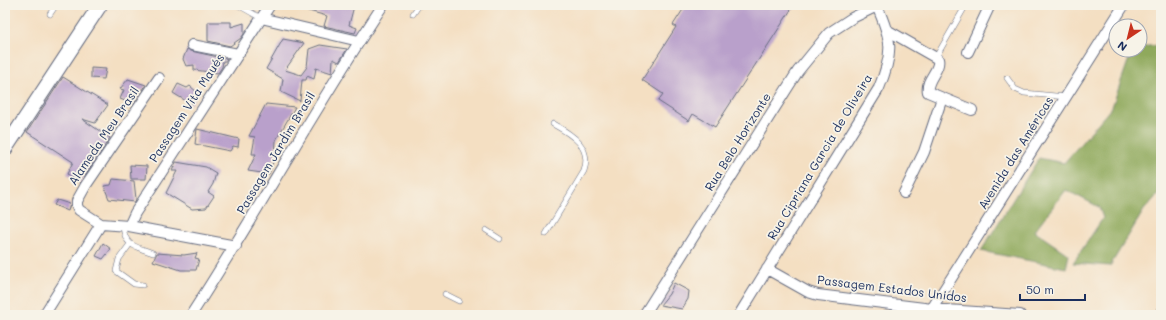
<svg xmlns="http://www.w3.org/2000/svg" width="1166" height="320" viewBox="0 0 1166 320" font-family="Mali,sans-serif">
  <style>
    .forest { fill: #8fa95b; stroke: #556c5c }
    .building { fill: #b9a0cb }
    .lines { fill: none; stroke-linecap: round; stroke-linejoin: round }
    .lane-casing { stroke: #676d81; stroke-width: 6 }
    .street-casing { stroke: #676d81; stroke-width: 12 }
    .secondary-casing { stroke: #676d81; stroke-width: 16 }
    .lane { stroke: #fff; stroke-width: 5 }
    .street { stroke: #fff; stroke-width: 10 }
    .secondary { stroke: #fff; stroke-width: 14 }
    .labels { text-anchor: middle; stroke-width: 3.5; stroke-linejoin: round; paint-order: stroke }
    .street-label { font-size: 12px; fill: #1b2f5e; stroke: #f7f3e8 }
  </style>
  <rect width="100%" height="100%" fill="#f7f3e8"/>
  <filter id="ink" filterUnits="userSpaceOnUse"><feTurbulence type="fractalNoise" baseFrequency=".025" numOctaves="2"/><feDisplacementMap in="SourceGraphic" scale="8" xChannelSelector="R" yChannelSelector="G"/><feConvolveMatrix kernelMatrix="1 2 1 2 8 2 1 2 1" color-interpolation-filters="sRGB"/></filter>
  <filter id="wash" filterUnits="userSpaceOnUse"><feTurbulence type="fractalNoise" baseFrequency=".012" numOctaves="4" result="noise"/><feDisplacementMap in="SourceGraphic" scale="16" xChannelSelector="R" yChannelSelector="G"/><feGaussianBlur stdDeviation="0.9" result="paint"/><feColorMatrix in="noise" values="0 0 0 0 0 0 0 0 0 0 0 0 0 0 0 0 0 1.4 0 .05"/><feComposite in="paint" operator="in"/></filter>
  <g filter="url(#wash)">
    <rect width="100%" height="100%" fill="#f4dfc2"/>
    <path class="forest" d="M1158 45 1161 47V191L1144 210 1110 266 1073 263 1103 218 1099 207 1066 190 1034 231 1069 255 1066 268 981 251 1039 158 1064 163 1112 107 1132 50H1140V47Z"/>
    <g id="blocks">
      <path class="building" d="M295 5H326L334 7V5L354 6 349 25 357 28 355 33 324 26 327 16 294 7Z
        M686 5H794L715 127 693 114 689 121 658 101 663 94 642 80 676 27 673 25Z
        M208 22H231V27L244 23V34L241 38 230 46 208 41Z
        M283 39 304 43 285 70 301 75 307 67 309 49 320 45 347 49 339 62 333 59 332 73 316 68 314 79 307 76 306 80H302L300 101 281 92 283 79 266 69Z
        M187 49 191 51 227 59 226 61H223L222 67 218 73 194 70V65L186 66 183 59Z
        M91 68 106 69 104 79 91 78Z
        M63 77 108 105 95 123 82 119 110 138 80 183 67 174 73 162 27 132Z
        M128 79 146 85 143 90H140L139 95 133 104 120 99 124 90 120 89Z
        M178 84 187 88 190 86 198 93 191 104 173 93Z
        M266 104 295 107 276 140 275 156 269 174 248 171 256 154H252L255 137 249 136Z
        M197 129 239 139 238 147 233 146 230 151 195 144Z
        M176 162 206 167 216 173 213 184 208 192 214 196 206 208 192 209 166 193 177 171H172Z
        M130 165 147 166 146 179H131Z
        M113 179 134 181 136 199 135 202 109 199 104 186 111 185Z
        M57 200 70 204 68 211 54 205Z
        M103 243 111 249 103 259 96 256Z
        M157 253 184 255 197 253 195 258 199 259 196 270H181L153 261Z
        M674 283 689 291 688 299 682 309 660 305 669 294Z"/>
    </g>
  </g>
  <g filter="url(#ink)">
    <use href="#blocks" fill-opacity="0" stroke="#676d81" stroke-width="1"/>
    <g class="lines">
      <g class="lane-casing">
        <path id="lane" d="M238 5 261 18
          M50 14 56 5
          M413 14 419 5
          M936 57 966 5
          M1007 78 1015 89 1024 93 1066 97
          M123 226C125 247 135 246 153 253
          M486 230 500 239
          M546 234 584 171C592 147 573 135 553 124
          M130 244 119 259 116 271 134 284 143 285
          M445 294 459 301"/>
      </g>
      <g class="street-casing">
        <path id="street" d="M261 18 359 41
          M887 30 938 59C941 70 925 80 928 92L972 110
          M192 45 238 54
          M968 52 990 5
          M159 78 86 185 77 201V206L79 210 101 224 129 226 236 246
          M904 193 924 152 942 98
          M129 226 135 213 270 5
          M767 269 808 292 818 295 932 309 1020 315
          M44 315 101 224
          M191 315C257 213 316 106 383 5
          M644 315 798 71 829 33 852 18 877 6
          M739 315 879 88C894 52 892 40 877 6
          M928 315 1124 5
          M1160 315 1161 313"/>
      </g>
      <g class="secondary-casing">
        <path id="secondary" d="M5 149 100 5"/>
      </g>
      <use href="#lane" class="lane"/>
      <use href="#street" class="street"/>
      <use href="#secondary" class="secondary"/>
    </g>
  </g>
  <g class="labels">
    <g class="street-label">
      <text transform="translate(187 108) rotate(-57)" y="4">Passagem Vita Maués</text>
      <text transform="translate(104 136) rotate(-56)" y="4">Alameda Meu Brasil</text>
      <text transform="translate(738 142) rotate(-58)" y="4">Rua Belo Horizonte</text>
      <text transform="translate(276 153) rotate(-59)" y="4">Passagem Jardim Brasil</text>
      <text transform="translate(1016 153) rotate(-58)" y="4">Avenida das Américas</text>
      <text transform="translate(820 157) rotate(-59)" y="4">Rua Cipriana Garcia de Oliveira</text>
      <text transform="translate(892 289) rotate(7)" y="4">Passagem Estados Unidos</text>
    </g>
  </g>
  <rect width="1166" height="320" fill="none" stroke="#f7f3e8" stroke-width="20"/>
  <g transform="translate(1128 38) rotate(215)"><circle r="19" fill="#f7f3e8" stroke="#9fa5b1"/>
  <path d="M0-3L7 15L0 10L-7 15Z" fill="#c8321e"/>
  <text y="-6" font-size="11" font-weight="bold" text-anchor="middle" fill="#1b2f5e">N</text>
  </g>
  <path d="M1020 294v6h65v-6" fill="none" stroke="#1b2f5e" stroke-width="2"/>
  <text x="1026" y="294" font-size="12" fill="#1b2f5e" stroke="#f7f3e8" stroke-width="3" paint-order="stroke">50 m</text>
</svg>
